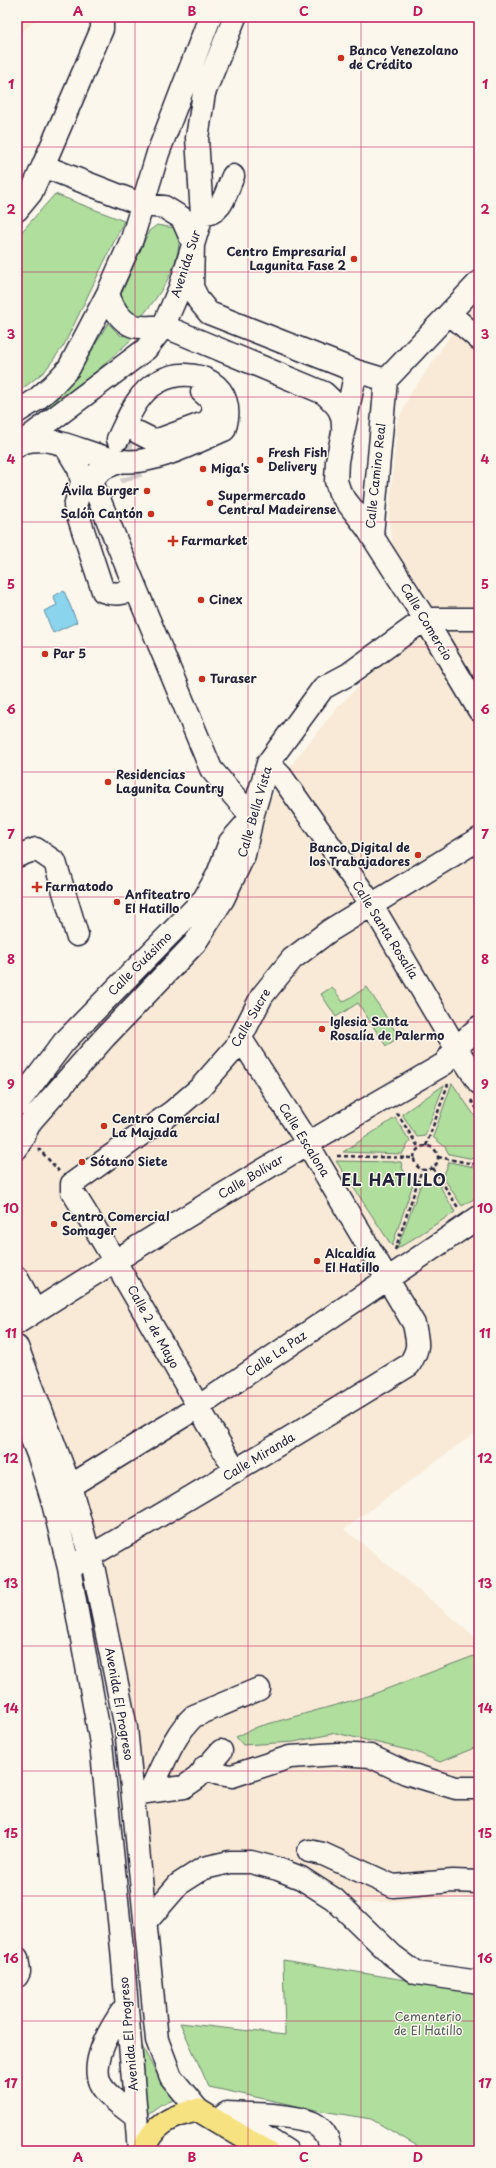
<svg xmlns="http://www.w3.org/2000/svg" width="496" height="2168" viewBox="0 0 496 2168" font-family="'Playpen Sans',sans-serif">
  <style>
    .built { fill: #f8ead6 }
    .green { fill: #b0de9d; stroke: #69806c }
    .water { fill: #8bd4ed; stroke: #618da6 }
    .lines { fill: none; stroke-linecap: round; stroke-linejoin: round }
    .minor-tunnel { stroke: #d0ccc9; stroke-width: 22; stroke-dasharray: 22 11; stroke-linecap: butt }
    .minor-casing { stroke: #22223b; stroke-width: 25 }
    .major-casing { stroke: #22223b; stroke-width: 25 }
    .path { stroke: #22223b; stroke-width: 2.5; stroke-dasharray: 4 3; stroke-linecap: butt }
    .minor { stroke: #fbf7ec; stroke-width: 22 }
    .major { stroke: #f7e281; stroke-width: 22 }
    .grid { fill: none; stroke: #c2185b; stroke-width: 1; stroke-opacity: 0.55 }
    .poi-dot { fill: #c8321e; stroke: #fbf7ec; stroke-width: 1.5 }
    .labels { text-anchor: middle; stroke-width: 3; stroke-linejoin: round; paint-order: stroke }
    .poi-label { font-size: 12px; font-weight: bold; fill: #22223b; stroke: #fbf7ec; text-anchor: start }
    .street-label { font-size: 12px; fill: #22223b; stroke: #fbf7ec }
    .park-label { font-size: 12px; fill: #4d5a58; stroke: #fbf7ec }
    .district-label { font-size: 16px; font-weight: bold; letter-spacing: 1px; fill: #22223b; stroke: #fbf7ec }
    .neatline { fill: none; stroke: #c2185b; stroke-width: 1.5 }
    .grid-label { font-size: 13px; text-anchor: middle; font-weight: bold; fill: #c2185b }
  </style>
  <rect width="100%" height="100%" fill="#fbf7ec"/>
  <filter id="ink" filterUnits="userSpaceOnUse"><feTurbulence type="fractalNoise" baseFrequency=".025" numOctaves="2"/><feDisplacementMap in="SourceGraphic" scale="8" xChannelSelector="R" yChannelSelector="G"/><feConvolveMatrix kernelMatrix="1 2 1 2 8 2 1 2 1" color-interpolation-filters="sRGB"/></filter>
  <g filter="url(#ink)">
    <path class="built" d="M17 17H39L17 36Z
      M479 293V1430L344 1529 472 1634 479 1647V1897L359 1903 340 1890 284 1859 231 1851 206 1855 187 1865 142 1903 101 1592 61 1440 17 1336V1116L35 1092 159 957 257 820 295 760 336 709 387 658 419 637 429 608 394 553 389 518 397 423 413 388H415Z"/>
    <path class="green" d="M55 194 124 221 64 345 45 371 17 393V237Z
      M157 225 174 228C175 232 179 239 179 243 177 270 159 296 142 316L129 314 119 299 149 231Z
      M108 323 120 335 134 337 43 420 17 438V431L37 419 89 355Z
      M332 987 343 1002 367 987 399 1037 386 1046 358 1003 336 1017 321 994Z
      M452 1083 479 1122V1160L449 1154 445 1147 433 1137Z
      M444 1085 425 1136 417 1137 402 1114Z
      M395 1118 410 1141 402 1154 343 1152Z
      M336 1161 401 1162 403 1170 414 1181 392 1246Z
      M449 1162 479 1168V1196L462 1206 443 1177Z
      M437 1181 455 1212 397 1249 421 1184Z
      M479 1654V1746L440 1762 416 1752 336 1733 294 1742 243 1745 236 1737 257 1727 368 1696Z
      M283 1960 479 1992V2151H426L371 2119 316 2110 209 2087 180 2023 285 2035Z
      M139 2040 155 2071 177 2099 160 2105 141 2119Z"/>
    <path class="water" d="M64 591 77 622 53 633 44 611 57 605 53 596Z"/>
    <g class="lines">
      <path class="minor-tunnel" d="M120 444 132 480"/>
      <g class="minor-casing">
        <path id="minor" d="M102 17V29L43 166 143 205 164 207 182 218 193 243 192 287 199 301 209 313 356 371 386 380
          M17 210 31 193 43 166
          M202 215C223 213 225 194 233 176
          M108 293C112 308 123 327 141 327 148 328 156 326 163 327 168 328 173 330 178 332L324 393C336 404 343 410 343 427
          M450 314 479 339
          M356 371 337 461 336 481 340 493 367 528 425 619 479 710
          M386 380 479 282
          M17 412 36 400 52 386 69 368 108 293 132 239 158 153 210 17
          M139 433 151 439 158 440 207 422C218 411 214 401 202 392
          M24 442C60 434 87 457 122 461 153 465 196 442 224 430 240 386 195 362 158 382 137 393 128 418 118 439
          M57 442 67 449 79 469 82 482 75 506 103 591C116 596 123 593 136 589L92 482C97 469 110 465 123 461
          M17 446 146 349 163 327 180 288 202 215 197 138 204 93 235 17
          M372 535 386 380
          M268 763 281 776 372 905 456 1048 479 1083
          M17 856 36 849 55 862 77 935
          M17 1104 64 1042 204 899 218 874 230 842 252 817 211 769 136 589
          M17 1148 31 1121 104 1038 195 943 223 899 244 855 252 817 268 763 323 688 349 674 425 619H479
          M17 1278 35 1311
          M17 1323C157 1233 299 1147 444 1064L456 1048 479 1027
          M17 1347 70 1486 94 1571 126 1728 157 2040 171 2077 198 2110
          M17 1402 39 1457 52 1499 69 1568 101 1743 122 1949 139 2151
          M236 1471C180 1378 130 1282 72 1191V1184L172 1112 200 1088 236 1047 262 996 292 959 329 931 479 839
          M70 1486 198 1407 479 1217
          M69 1568C184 1503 296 1434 409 1365 420 1348 418 1343 414 1324L300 1131 241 1039
          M205 1767 219 1774 232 1776 290 1757 338 1754 370 1756 406 1773 456 1788H479
          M150 1791C163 1766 173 1735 194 1716L259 1689
          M139 1793 184 1787 197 1778 221 1751
          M309 1851 323 1854 393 1886 453 1881 479 1882
          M146 1922 179 1884 204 1868 230 1862H251L278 1869 301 1878 334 1899 392 1955 416 1973 479 1982
          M17 1958 19 1972 17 1976
          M126 2006C113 2024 90 2060 100 2083 106 2096 125 2108 136 2117
          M229 2114 287 2151
          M217 2121 227 2113C249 2114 294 2114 313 2123 324 2129 330 2140 330 2151"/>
      </g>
      <g class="major-casing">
        <path id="major" d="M198 2110 266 2151
          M143 2151C153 2124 172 2116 198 2110"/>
      </g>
      <path class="path" d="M471 1100 479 1112
        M397 1113 419 1148
        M426 1146 448 1084
        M414 1158a12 12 0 1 1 24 0a12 12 0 1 1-24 0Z
        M38 1148 59 1171
        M337 1156 415 1158
        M438 1157 479 1165
        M433 1168 459 1209
        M395 1250 422 1169"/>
      <use href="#minor" class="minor"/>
      <use href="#major" class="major"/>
    </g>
  </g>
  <path class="grid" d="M135 17V2151M248 17V2151M361 17V2151M17 147H479M17 272H479M17 397H479M17 522H479M17 647H479M17 772H479M17 897H479M17 1022H479M17 1146H479M17 1271H479M17 1396H479M17 1521H479M17 1646H479M17 1771H479M17 1896H479M17 2021H479"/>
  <g class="poi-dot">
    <circle cx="341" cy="58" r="4"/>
    <circle cx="354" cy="259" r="4"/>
    <circle cx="260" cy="460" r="4"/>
    <circle cx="203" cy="469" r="4"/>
    <circle cx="147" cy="491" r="4"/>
    <circle cx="210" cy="503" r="4"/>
    <circle cx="151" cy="514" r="4"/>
    <path d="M171 535h4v4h4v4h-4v4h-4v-4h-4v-4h4z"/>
    <circle cx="201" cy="600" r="4"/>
    <circle cx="45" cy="654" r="4"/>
    <circle cx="202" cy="679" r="4"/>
    <circle cx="108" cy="782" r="4"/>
    <circle cx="418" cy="855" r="4"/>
    <path d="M35 881h4v4h4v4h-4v4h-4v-4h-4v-4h4z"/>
    <circle cx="117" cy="902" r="4"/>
    <circle cx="322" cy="1029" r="4"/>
    <circle cx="104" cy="1126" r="4"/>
    <circle cx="82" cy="1162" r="4"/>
    <circle cx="54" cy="1224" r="4"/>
    <circle cx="317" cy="1261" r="4"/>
  </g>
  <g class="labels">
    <g class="poi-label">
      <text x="349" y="55">Banco Venezolano<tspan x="349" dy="14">de Crédito</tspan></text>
      <text x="346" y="256" text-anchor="end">Centro Empresarial<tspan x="346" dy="14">Lagunita Fase 2</tspan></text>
      <text x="268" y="457">Fresh Fish<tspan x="268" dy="14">Delivery</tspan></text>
      <text x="211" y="473">Miga's</text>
      <text x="139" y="495" text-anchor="end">Ávila Burger</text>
      <text x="218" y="500">Supermercado<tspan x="218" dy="14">Central Madeirense</tspan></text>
      <text x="143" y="518" text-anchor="end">Salón Cantón</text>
      <text x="181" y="545">Farmarket</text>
      <text x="209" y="604">Cinex</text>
      <text x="53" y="658">Par 5</text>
      <text x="210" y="683">Turaser</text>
      <text x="116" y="779">Residencias<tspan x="116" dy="14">Lagunita Country</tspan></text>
      <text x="410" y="852" text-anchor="end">Banco Digital de<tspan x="410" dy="14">los Trabajadores</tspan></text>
      <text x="45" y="891">Farmatodo</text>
      <text x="125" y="899">Anfiteatro<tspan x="125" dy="14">El Hatillo</tspan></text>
      <text x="330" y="1026">Iglesia Santa<tspan x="330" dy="14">Rosalía de Palermo</tspan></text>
      <text x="112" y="1123">Centro Comercial<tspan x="112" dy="14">La Majada</tspan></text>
      <text x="90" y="1166">Sótano Siete</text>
      <text x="62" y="1221">Centro Comercial<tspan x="62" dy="14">Somager</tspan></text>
      <text x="325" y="1258">Alcaldía<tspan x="325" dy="14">El Hatillo</tspan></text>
    </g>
    <g class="street-label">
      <text transform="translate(186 264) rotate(-72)" y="4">Avenida Sur</text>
      <text transform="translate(376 476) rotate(-84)" y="4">Calle Camino Real</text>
      <text transform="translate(426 622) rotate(59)" y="4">Calle Comercio</text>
      <text transform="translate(255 812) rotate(-74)" y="4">Calle Bella Vista</text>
      <text transform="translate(385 930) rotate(58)" y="4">Calle Santa Rosalía</text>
      <text transform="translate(140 964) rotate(-45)" y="4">Calle Guásimo</text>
      <text transform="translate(251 1018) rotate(-60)" y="4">Calle Sucre</text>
      <text transform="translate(304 1140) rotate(58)" y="4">Calle Escalona</text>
      <text transform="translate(251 1177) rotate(-31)" y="4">Calle Bolívar</text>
      <text transform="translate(153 1327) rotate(61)" y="4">Calle 2 de Mayo</text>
      <text transform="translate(276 1354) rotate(-34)" y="4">Calle La Paz</text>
      <text transform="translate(259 1457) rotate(-31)" y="4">Calle Miranda</text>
      <text transform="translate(119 1704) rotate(80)" y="4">Avenida El Progreso</text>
      <text transform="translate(129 2034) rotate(-95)" y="4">Avenida El Progreso</text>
    </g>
    <g class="park-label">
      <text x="428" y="2021">Cementerio<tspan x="428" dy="14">de El Hatillo</tspan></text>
    </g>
    <g class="district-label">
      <text x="394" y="1186">EL HATILLO</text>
    </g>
  </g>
  <rect width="496" height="2168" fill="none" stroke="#fbf7ec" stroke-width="44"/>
  <rect x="22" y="22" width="452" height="2124" class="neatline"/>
  <g class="grid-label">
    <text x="78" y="16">A</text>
    <text x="192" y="16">B</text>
    <text x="304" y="16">C</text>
    <text x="418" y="16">D</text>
    <text x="11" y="89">1</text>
    <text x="485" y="89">1</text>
    <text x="11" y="214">2</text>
    <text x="485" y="214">2</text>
    <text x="11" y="339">3</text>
    <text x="485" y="339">3</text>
    <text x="11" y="464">4</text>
    <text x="485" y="464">4</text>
    <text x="11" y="589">5</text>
    <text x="485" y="589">5</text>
    <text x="11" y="714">6</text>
    <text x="485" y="714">6</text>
    <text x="11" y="839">7</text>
    <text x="485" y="839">7</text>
    <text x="11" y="964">8</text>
    <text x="485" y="964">8</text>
    <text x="11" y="1089">9</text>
    <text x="485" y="1089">9</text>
    <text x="11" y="1213">10</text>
    <text x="485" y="1213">10</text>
    <text x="11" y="1338">11</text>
    <text x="485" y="1338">11</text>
    <text x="11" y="1463">12</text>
    <text x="485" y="1463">12</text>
    <text x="11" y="1588">13</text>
    <text x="485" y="1588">13</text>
    <text x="11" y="1713">14</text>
    <text x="485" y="1713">14</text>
    <text x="11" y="1838">15</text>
    <text x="485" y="1838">15</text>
    <text x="11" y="1963">16</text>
    <text x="485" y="1963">16</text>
    <text x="11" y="2088">17</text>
    <text x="485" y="2088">17</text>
    <text x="78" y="2162">A</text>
    <text x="192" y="2162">B</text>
    <text x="304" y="2162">C</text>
    <text x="418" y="2162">D</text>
  </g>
</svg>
